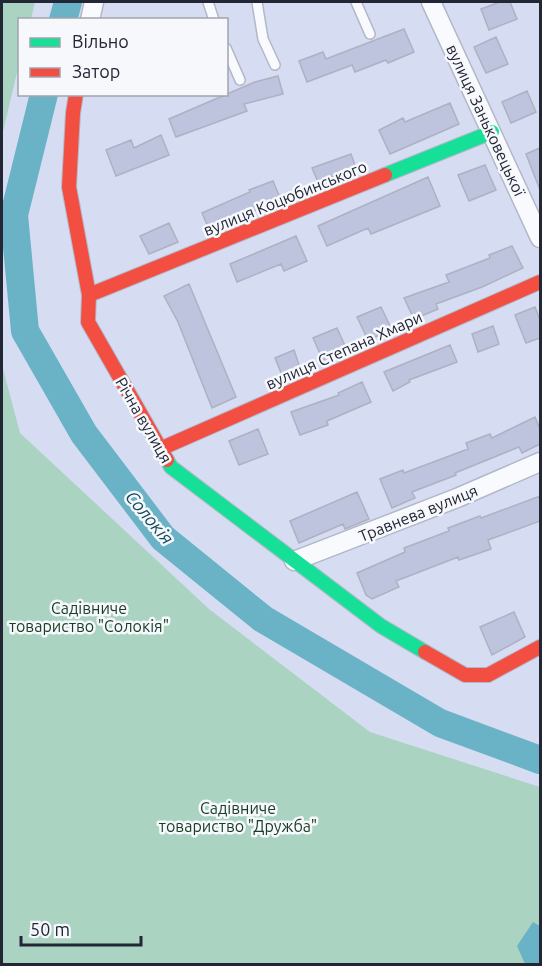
<svg xmlns="http://www.w3.org/2000/svg" width="542" height="966" font-family="Ubuntu,sans-serif">
  <style>
    .green { fill: #abd3c2 }
    .water { fill: #6ab3c7 }
    .lines { fill: none; stroke-linecap: round; stroke-linejoin: round }
    .river { stroke: #6ab3c7; stroke-width: 28 }
    .building { fill: #bec4de; stroke: #adb1c2; stroke-width: 1.5 }
    .lane-casing { stroke: #b3b8c9; stroke-width: 12 }
    .street-casing { stroke: #b3b8c9; stroke-width: 21 }
    .fast-casing { stroke: #b3b8c9; stroke-width: 16 }
    .jam-casing { stroke: #b3b8c9; stroke-width: 16 }
    .lane { stroke: #f9fafd; stroke-width: 9 }
    .street { stroke: #f9fafd; stroke-width: 18 }
    .fast { stroke: #16e098; stroke-width: 14 }
    .jam { stroke: #f24e42; stroke-width: 14 }
    .labels { text-anchor: middle; dominant-baseline: central; stroke-width: 5; stroke-linejoin: round; paint-order: stroke }
    .street-label { font-size: 16px; fill: #222635; stroke: #f7f8fc }
    .park-label { font-size: 16px; fill: #183c25; stroke: #f7f8fc }
    .water-label { font-size: 18px; font-style: italic; fill: #114c56; stroke: #f7f8fc }
  </style>
  <rect width="100%" height="100%" fill="#d6dcf2"/>
  <!-- green -->
  <path class="green" d="M2,2H35L31,19L20,20L19,64L2,136Z
    M2,365L20,433L209,609L370,732L540,787V964H2Z"/>
  <!-- water -->
  <path class="water" d="M533,922L540,926V964H525L517,946Z"/>
  <g class="lines">
    <!-- river -->
    <path class="river" d="M63,20L68,2
      M44,94L14,215L25,331L84,434L163,538L263,619L440,723L540,760"/>
  </g>
  <!-- building -->
  <path class="building" d="M500,2H510L517,19L489,30L481,9Z
    M404,29L414,52L388,63L386,60L355,72L352,65L307,82L299,61L323,52L326,59Z
    M496,37L508,64L486,73L474,47Z
    M278,76L283,94L244,104L247,111L176,137L169,119L255,82Z
    M527,91L536,112L511,123L502,102Z
    M450,103L459,124L390,154L379,130L403,118L405,122Z
    M161,135L169,155L116,176L106,150L131,140L134,148Z
    M540,148V190L526,154Z
    M351,154L356,168L318,182L312,168Z
    M485,165L496,190L469,201L458,175Z
    M428,177L440,206L371,234L368,228L327,246L318,226Z
    M273,181L281,200L209,229L202,213L250,192L249,190Z
    M169,223L178,242L149,254L140,236Z
    M296,236L307,261L284,271L281,264L237,282L230,264Z
    M512,246L523,268L482,287L436,304L438,309L414,319L404,298L449,282L446,275L490,258L489,255Z
    M189,284L236,397L212,408L178,322L164,296Z
    M381,307L392,330L368,340L357,317Z
    M535,307L540,320V338L526,343L515,315Z
    M493,326L499,344L478,352L472,334Z
    M337,328L347,350L323,360L313,338Z
    M450,345L457,362L409,380L410,382L393,391L384,372Z
    M294,350L300,368L282,375L275,358Z
    M362,382L371,402L327,421L328,425L300,435L291,412L339,395L338,393Z
    M535,417L540,429V444L522,453L519,447L455,473L456,475L412,492L415,498L392,508L380,479L403,470L404,473L468,449L466,443L490,434L492,438Z
    M258,429L268,454L239,465L229,441Z
    M357,492L369,519L345,529L343,524L299,543L290,521Z
    M540,496V521L488,540L491,549L459,560L458,557L396,581L399,587L372,599L366,595L357,573L405,552L404,548L449,531L448,528L480,516L481,518Z
    M514,612L525,637L492,655L480,627Z"/>
  <g class="lines">
    <!-- lane casing -->
    <g class="lane-casing">
      <path id="lane" d="M208,2L214,20
        M257,2L263,39L275,65
        M356,2L370,34
        M226,48L240,80"/>
    </g>
    <!-- street casing -->
    <g class="street-casing">
      <path id="street" d="M431,2L540,238
        M90,20L94,2
        M294,561L457,498L540,462"/>
    </g>
    <!-- fast casing -->
    <g class="fast-casing">
      <path id="fast" d="M385,175L492,132
        M167,460L171,467L381,626L425,652"/>
    </g>
    <!-- jam casing -->
    <g class="jam-casing">
      <path id="jam" d="M76,94L73,113L69,187L89,295L88,322L167,460
        M89,295L385,175
        M160,449L540,282
        M425,652L465,675H488L540,647"/>
    </g>
    <!-- lane -->
    <use href="#lane" class="lane"/>
    <!-- street -->
    <use href="#street" class="street"/>
    <!-- fast -->
    <use href="#fast" class="fast"/>
    <!-- jam -->
    <use href="#jam" class="jam"/>
  </g>
  <g class="labels">
    <!-- street labels -->
    <g class="street-label">
      <text transform="translate(486 120) rotate(65)">вулиця Заньковецької</text>
      <text transform="translate(285 198) rotate(-22)">вулиця Коцюбинського</text>
      <text transform="translate(344 350) rotate(-24)">вулиця Степана Хмари</text>
      <text transform="translate(144 420) rotate(60)">Річна вулиця</text>
      <text transform="translate(418 513) rotate(-22)">Травнева вулиця</text>
    </g>
    <!-- park labels -->
    <g class="park-label">
      <text x="89" y="608">Садівниче<tspan x="89" dy="18">товариство "Солокія"</tspan></text>
      <text x="238" y="808">Садівниче<tspan x="238" dy="18">товариство "Дружба"</tspan></text>
    </g>
    <!-- water labels -->
    <g class="water-label">
      <text transform="translate(150 517) rotate(50)">Солокія</text>
    </g>
  </g>
  <!-- border -->
  <rect width="542" height="966" fill="none" stroke="#222635" stroke-width="6"/>
  <!-- legend -->
  <rect x="18" y="18" width="210" height="78" fill="#f7f8fc" stroke="#a2a4ac" stroke-width="1.5"/>
  <rect x="30" y="38" width="30" height="9" fill="#16e098" stroke="#a2a4ac" stroke-width="1.5"/>
  <text x="72" y="48" font-size="18" fill="#222635">Вільно</text>
  <rect x="30" y="68" width="30" height="9" fill="#f24e42" stroke="#a2a4ac" stroke-width="1.5"/>
  <text x="72" y="78" font-size="18" fill="#222635">Затор</text>
  <!-- scale -->
  <path d="M21 936v9h120v-9" fill="none" stroke="#222635" stroke-width="3"/>
  <text x="30" y="936" font-size="18" fill="#222635" stroke="#f7f8fc" stroke-width="4.5" paint-order="stroke">50 m</text>
</svg>
